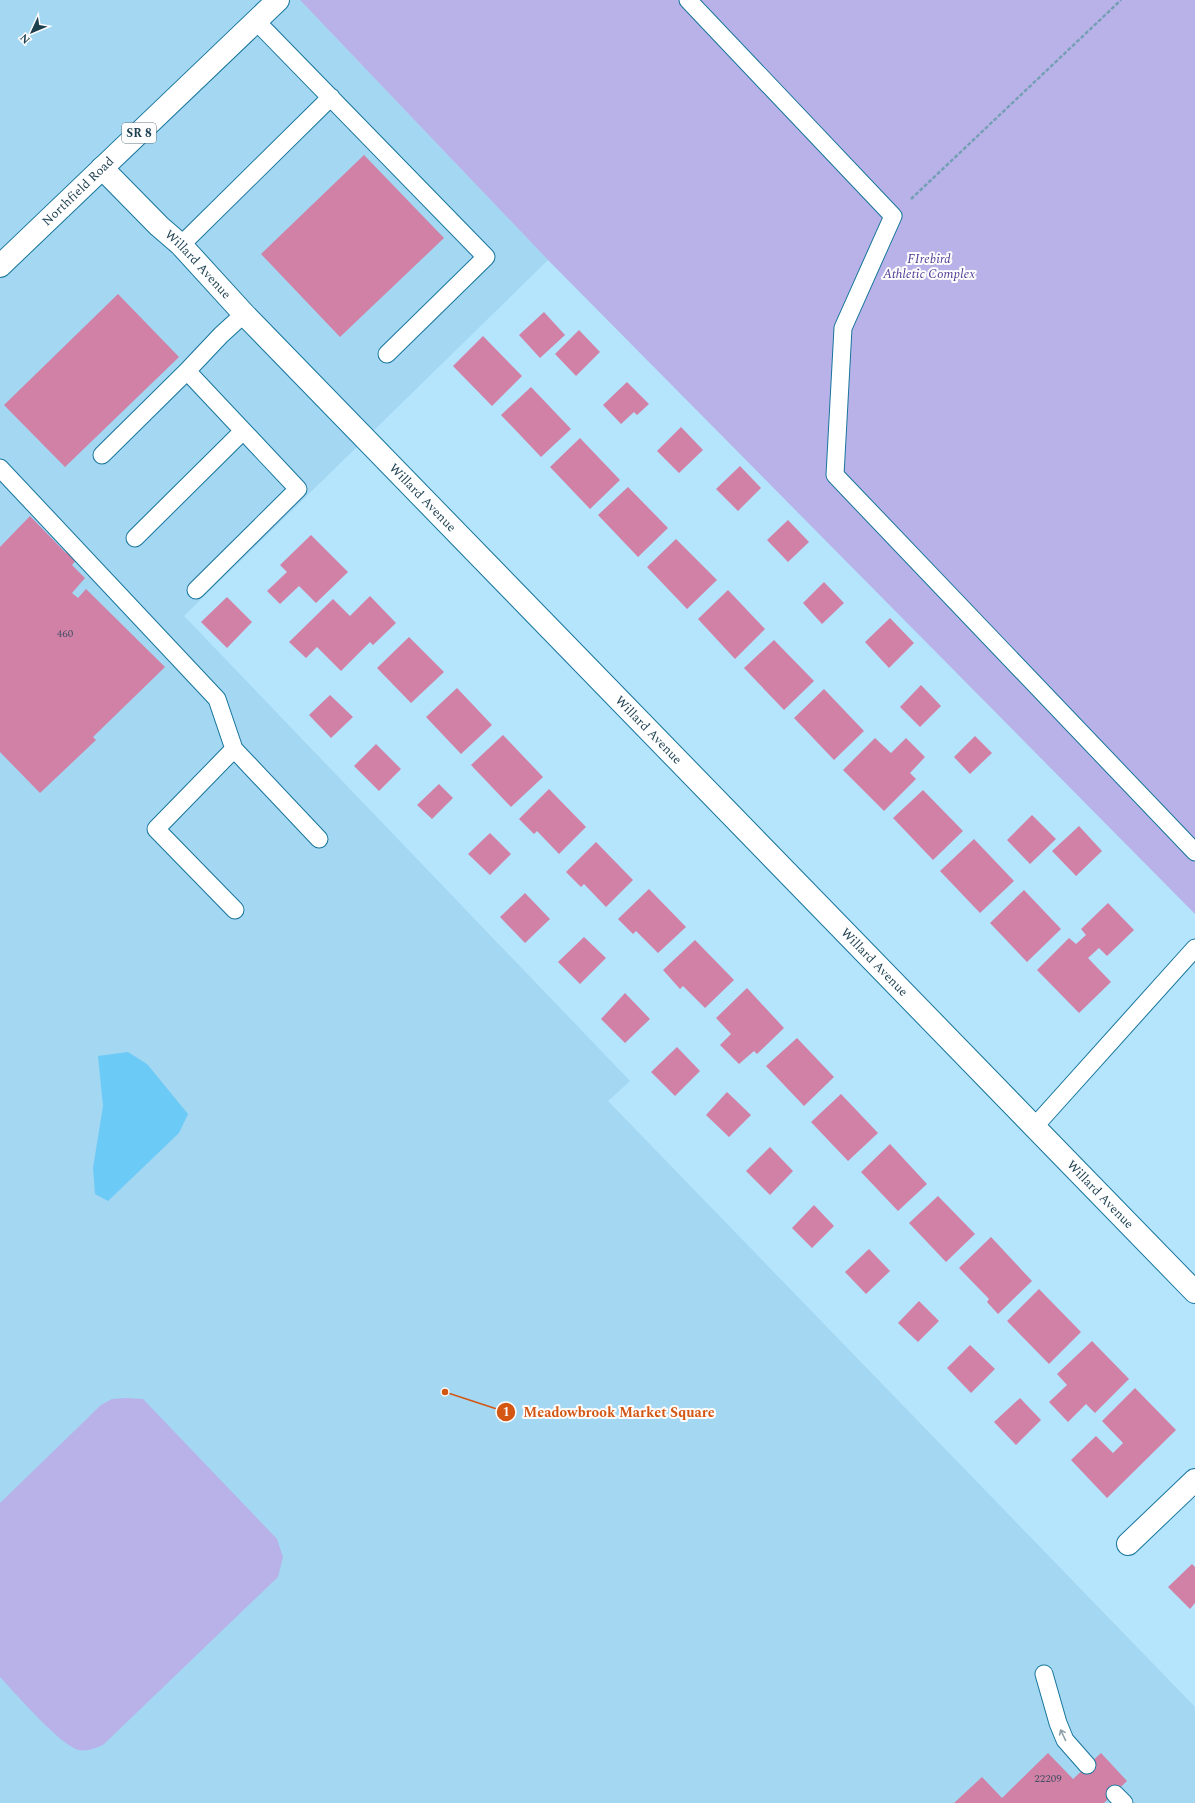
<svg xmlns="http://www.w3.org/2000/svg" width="1195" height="1803" font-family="Spectral,serif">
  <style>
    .built { fill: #a3d7f2 }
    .green { fill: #b9b2e8 }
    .water { fill: #6ccaf6 }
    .building { fill: #d181a6 }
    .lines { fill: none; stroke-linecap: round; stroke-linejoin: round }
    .lane-casing { stroke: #17759b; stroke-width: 19 }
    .street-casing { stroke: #17759b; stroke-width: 24 }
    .primary-casing { stroke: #17759b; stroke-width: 24 }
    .path { stroke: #759fb5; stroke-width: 2.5; stroke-dasharray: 4 2; stroke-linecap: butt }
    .lane { stroke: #fff; stroke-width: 17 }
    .street { stroke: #fff; stroke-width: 22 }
    .primary { stroke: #fff; stroke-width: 22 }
    .oneway { stroke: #8e9fa8 }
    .labels { text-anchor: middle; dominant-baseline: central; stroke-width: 4; stroke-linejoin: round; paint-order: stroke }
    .number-label { font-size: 11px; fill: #495066 }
    .shield { fill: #fdfdfd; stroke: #607884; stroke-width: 1 }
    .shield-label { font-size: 12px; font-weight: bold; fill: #1c3f50 }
    .street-label { font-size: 13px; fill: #1c3f50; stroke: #fdfdfd }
    .park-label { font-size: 13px; font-style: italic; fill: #523c95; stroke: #fdfdfd }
    .leader { fill: none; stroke: #d45613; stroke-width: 1.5 }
    .callout-dot { fill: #d45613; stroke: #fdfdfd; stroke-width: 1.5 }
    .mark-label { font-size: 12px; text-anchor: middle; font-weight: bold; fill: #fff }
    .callout-label { font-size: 14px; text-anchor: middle; font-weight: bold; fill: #d45613; stroke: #fdfdfd; stroke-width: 4; stroke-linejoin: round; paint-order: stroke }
  </style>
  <rect width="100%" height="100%" fill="#b5e4fd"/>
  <!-- built -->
  <path class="built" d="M0,0H300L548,260L184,616L630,1081L608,1101L1195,1707V1803H0Z"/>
  <!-- green -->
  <path class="green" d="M300,0H1195V914L548,260Z
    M126,1398L143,1399L277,1539L283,1557L278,1577L103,1745C95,1748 87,1752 79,1750C61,1746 15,1693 0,1677V1503L101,1405L112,1399Z"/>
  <!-- water -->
  <path class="water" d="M128,1052L147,1064L188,1114L179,1133L108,1201L95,1194L93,1168L103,1106L98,1056Z"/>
  <!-- building -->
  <path class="building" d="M364,155L444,238L340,337L261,254Z
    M118,294L179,357L65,467L4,405Z
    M544,312L565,335L540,358L519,335Z
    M579,330L600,352L576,376L555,354Z
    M483,336L522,376L492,406L453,366Z
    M627,382L649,404L637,415L634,412L621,424L603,405Z
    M531,387L571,429L541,457L501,415Z
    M681,427L703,450L679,473L657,451Z
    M580,438L620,480L590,509L550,467Z
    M740,466L761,488L738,511L716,489Z
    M628,487L668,528L638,557L598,515Z
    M30,516L66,553L70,549L78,558L72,565L85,578L72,593L78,598L86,589L165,667L93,737L96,740L40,793L0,752V547Z
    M788,520L809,542L788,562L767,540Z
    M311,535L348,572L316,603L299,586L280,604L267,591L287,572L280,565Z
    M676,539L717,580L687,609L647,567Z
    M824,582L844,603L822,624L803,603Z
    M728,590L765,629L735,659L698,619Z
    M370,596L396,623L373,645L370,642L341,671L317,647L306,658L289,642L333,599L350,616Z
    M227,597L252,622L227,648L201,622Z
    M890,618L914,643L889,668L865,642Z
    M409,637L444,672L411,703L377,668Z
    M774,640L814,681L784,710L744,668Z
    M921,685L941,706L920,727L900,707Z
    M457,688L492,725L461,754L426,717Z
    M824,689L864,731L834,760L794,718Z
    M330,695L353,717L331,738L309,715Z
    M503,735L543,777L511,807L471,765Z
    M975,736L992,753L970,774L954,757Z
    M875,738L891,753L906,738L925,757L910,773L916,779L884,811L843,770Z
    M376,744L401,769L379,791L354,766Z
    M439,784L453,798L432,819L417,805Z
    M549,789L586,827L559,854L537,831L534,834L519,819Z
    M923,790L963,831L933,860L893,818Z
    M1032,815L1056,839L1030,864L1007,840Z
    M1079,826L1102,851L1076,876L1052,851Z
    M490,833L511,854L490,875L468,854Z
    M974,839L1014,881L980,913L940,871Z
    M596,842L633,880L606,907L584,884L581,887L566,872Z
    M649,889L686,927L658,953L636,931L633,934L618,919Z
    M1024,890L1061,929L1027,962L990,923Z
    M525,893L550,919L525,943L500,917Z
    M1108,903L1134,930L1107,956L1099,948L1088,958L1111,982L1079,1013L1037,970L1069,938L1076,944L1086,935L1081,929Z
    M584,937L606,958L580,984L558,962Z
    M695,940L734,980L705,1008L683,986L680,989L663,970Z
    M747,988L784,1028L757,1054L754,1051L739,1064L720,1045L731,1034L716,1018Z
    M625,993L650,1019L625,1043L601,1019Z
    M797,1038L834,1077L804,1106L766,1066Z
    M677,1047L700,1071L675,1096L651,1072Z
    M727,1092L751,1115L729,1137L706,1115Z
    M841,1094L878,1133L848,1161L811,1122Z
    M890,1144L927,1184L898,1211L861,1172Z
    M770,1147L793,1171L770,1195L746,1171Z
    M938,1196L975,1234L946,1262L909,1223Z
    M814,1205L834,1226L812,1248L792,1228Z
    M991,1237L1032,1281L998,1314L987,1302L989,1299L959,1268Z
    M869,1249L890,1271L866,1294L845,1272Z
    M1039,1289L1081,1332L1049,1364L1007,1321Z
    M919,1301L939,1321L918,1342L898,1323Z
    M1092,1341L1129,1379L1095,1413L1086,1404L1068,1422L1049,1402L1067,1385L1057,1374Z
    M970,1345L995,1369L971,1393L947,1368Z
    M1135,1388L1176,1430L1107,1498L1071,1460L1096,1436L1113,1453L1123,1443L1102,1421Z
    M1020,1398L1041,1420L1016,1445L994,1422Z
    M1192,1564L1195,1567V1603L1190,1609L1168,1587Z
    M1048,1753L1073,1779L1101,1753L1127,1781L1104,1803H954L982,1777L1002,1798Z"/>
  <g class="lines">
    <!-- lane casing -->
    <g class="lane-casing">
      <path id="lane" d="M688,0L893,216L843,328L835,475L1195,852
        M256,21L486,257L387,354
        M181,245L331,97
        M102,455L187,371
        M0,468L217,699L234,749L156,829L235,910
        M135,538L243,431
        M196,590L298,489L187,371L221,335L244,314
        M234,749L319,839
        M1035,1126L1195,948
        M1044,1674L1058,1723L1065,1740L1087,1765
        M1115,1794L1124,1803"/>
    </g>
    <!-- street casing -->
    <g class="street-casing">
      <g id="street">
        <path id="s1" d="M102,168L159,226L181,245L244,314L1195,1292"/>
        <path d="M1128,1544L1195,1480"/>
      </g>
    </g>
    <!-- primary casing -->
    <g class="primary-casing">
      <g id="primary">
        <path id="s2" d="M0,266L278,0"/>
      </g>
    </g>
    <!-- path -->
    <path class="path" d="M911,199L1121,0"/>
    <!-- lane -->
    <use href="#lane" class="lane"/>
    <!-- street -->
    <use href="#street" class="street"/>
    <!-- primary -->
    <use href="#primary" class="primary"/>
  </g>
  <!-- one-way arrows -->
  <defs><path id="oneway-shaft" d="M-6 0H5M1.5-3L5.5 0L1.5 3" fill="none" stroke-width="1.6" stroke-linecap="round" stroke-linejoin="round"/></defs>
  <use class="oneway" href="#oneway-shaft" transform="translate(1063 1735) rotate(-115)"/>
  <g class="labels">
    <!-- number labels -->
    <g class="number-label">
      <text x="65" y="633">460</text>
      <text x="1048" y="1778">22209</text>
    </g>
    <!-- shield labels -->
    <rect class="shield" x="122" y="123" width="34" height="20" rx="3"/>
    <g class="shield-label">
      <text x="139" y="133">SR 8</text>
    </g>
    <!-- street labels -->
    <g class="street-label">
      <text stroke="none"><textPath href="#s2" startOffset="108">Northfield Road</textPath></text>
      <text stroke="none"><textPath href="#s1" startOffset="136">Willard Avenue</textPath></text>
      <text stroke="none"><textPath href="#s1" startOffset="460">Willard Avenue</textPath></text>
      <text stroke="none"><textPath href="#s1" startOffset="784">Willard Avenue</textPath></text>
      <text stroke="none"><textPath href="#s1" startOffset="1108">Willard Avenue</textPath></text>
      <text stroke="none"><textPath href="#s1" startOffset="1432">Willard Avenue</textPath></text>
    </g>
    <!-- park labels -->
    <g class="park-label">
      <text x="929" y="259">FIrebird<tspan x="929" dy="15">Athletic Complex</tspan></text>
    </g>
  </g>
  <!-- callouts -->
  <path class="leader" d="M445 1392L506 1412"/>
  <g class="callout-dot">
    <circle cx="445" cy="1392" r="4"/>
    <circle cx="506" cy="1412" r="10"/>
  </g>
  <g class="mark-label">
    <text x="506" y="1416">1</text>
  </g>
  <g class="callout-label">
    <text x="619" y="1417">Meadowbrook Market Square</text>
  </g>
  <!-- north arrow -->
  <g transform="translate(32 32) rotate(226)" stroke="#fdfdfd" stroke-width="3" paint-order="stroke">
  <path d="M0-3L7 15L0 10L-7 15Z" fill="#1c3f50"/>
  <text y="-6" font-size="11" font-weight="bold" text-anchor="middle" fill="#1c3f50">N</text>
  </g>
</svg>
